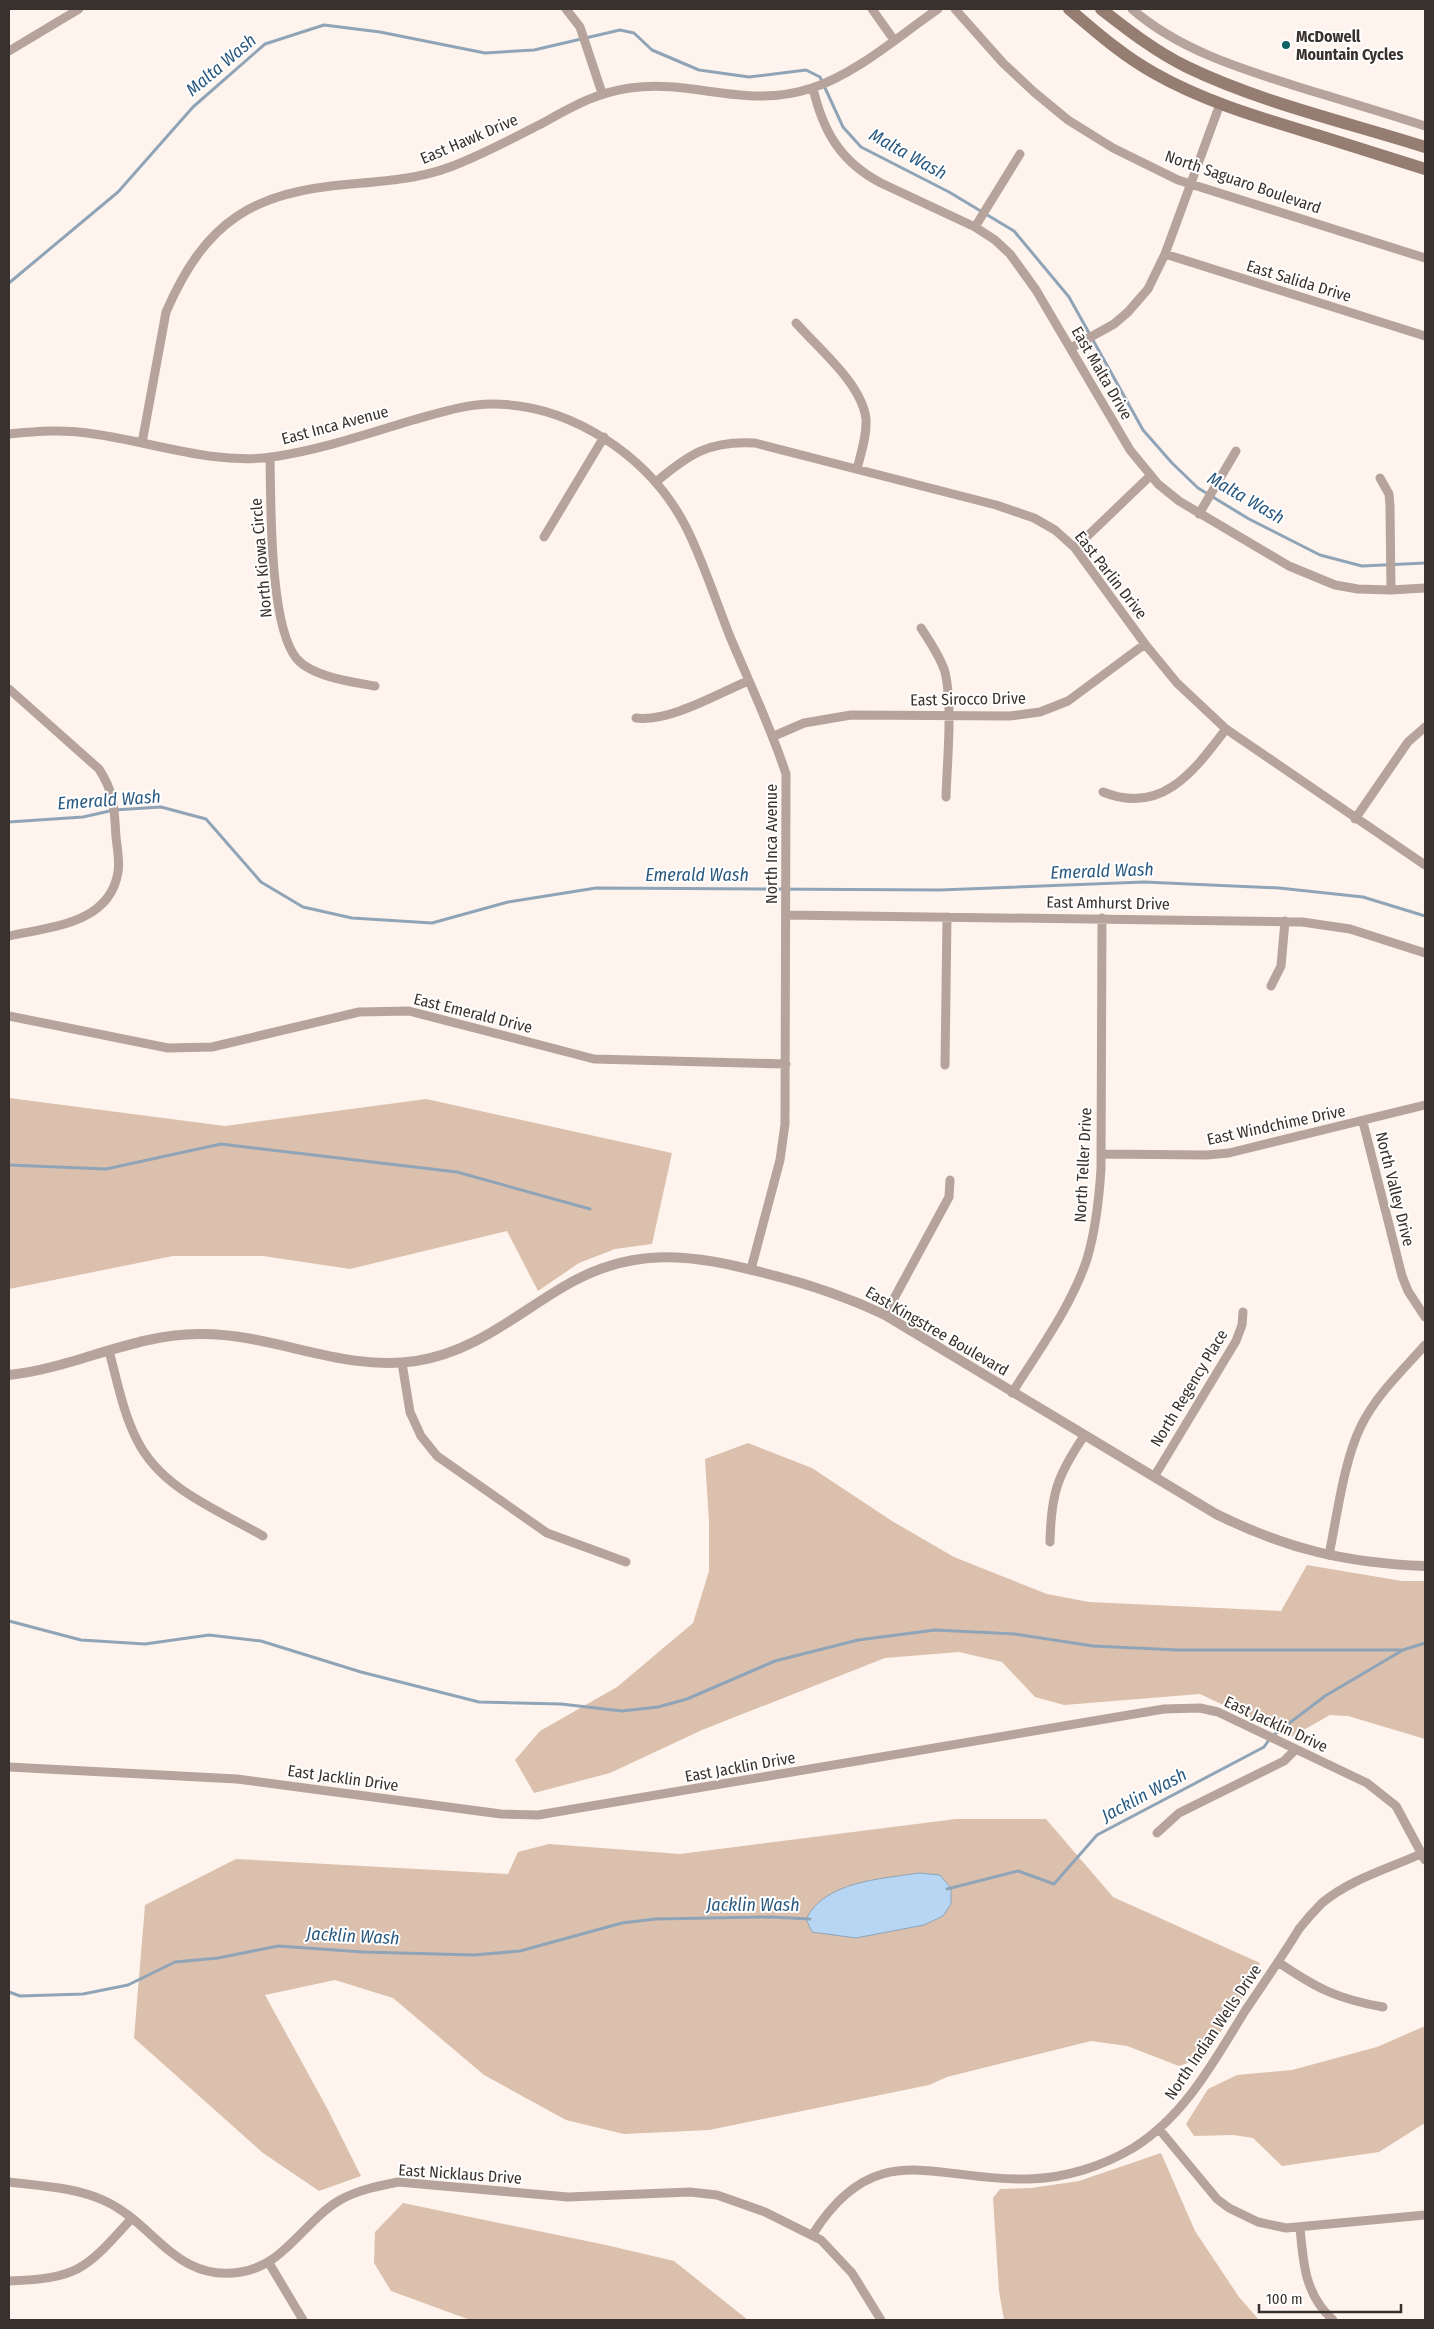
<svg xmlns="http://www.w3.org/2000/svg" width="1434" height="2329" font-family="'Fira Sans Condensed',sans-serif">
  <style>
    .green { fill: #dbc0ad }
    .water { fill: #b6d6f3; stroke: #90a4b8 }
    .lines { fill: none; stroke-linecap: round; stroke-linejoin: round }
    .stream { stroke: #90a4b8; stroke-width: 3 }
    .minor { stroke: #b6a49c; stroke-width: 9 }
    .tertiary { stroke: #b6a49c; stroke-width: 10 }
    .secondary { stroke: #967d71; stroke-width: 12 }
    .poi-dot { fill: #116264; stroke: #fff; stroke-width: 2 }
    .labels { text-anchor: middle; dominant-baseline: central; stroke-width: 4; stroke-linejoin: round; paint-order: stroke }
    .poi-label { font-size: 16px; font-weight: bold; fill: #38312d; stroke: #fff; text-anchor: start }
    .street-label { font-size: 16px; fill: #38312d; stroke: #fff }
    .water-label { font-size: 18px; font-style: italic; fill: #2b5a81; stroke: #fff }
  </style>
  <rect width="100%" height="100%" fill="#fef4ed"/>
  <!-- green -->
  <path class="green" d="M9,1098L225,1126L426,1099L672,1153L652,1244L615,1249L579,1263L538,1291L507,1231L350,1269L263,1256H173L9,1289Z
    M748,1443L812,1468L892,1521L954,1557L1047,1594L1089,1602L1281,1611L1307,1565L1402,1581H1425V1739L1348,1716L1330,1715L1291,1737L1200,1694L1064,1705L1035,1697L1002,1662L959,1652L885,1658L702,1730L610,1773L534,1793L515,1760L540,1731L617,1687L693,1623L709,1571V1521L705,1459Z
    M956,1819H1046L1113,1897L1260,1963L1252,1982L1205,2057L1179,2066L1127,2046L1091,2041L947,2077L929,2085L709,2130L624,2134L566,2120L484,2075L393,1998L335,1980L265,1995L327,2108L361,2176L319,2191L263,2153L134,2038L145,1905L236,1859L508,1874L518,1852L549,1844L680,1854Z
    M1425,2026V2123L1379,2152L1282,2166L1253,2138L1233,2135L1194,2136L1186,2124L1208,2089L1237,2075L1292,2070L1377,2047Z
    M1161,2153L1195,2231L1239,2297L1259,2320H1004L999,2291L993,2198L1000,2189L1031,2188L1079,2181Z
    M403,2203L606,2245L674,2261L748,2320H470L391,2291L374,2263L375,2232Z"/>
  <!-- water -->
  <path class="water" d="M919,1873L940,1875L951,1888V1904L943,1916L924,1925L856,1938L812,1932L806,1919C825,1881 881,1879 919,1873Z"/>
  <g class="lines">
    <!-- stream -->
    <path class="stream" d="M9,283L118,192L193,107L265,44L324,25L380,32L485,53L534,50L620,30L634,33L652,50L699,70L749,77L806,70L820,77L843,127L861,147L949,192L1014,231L1069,297L1143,430L1172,463L1198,488L1249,519L1320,555L1362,566L1425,563
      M9,822L83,817L114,810L161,807L206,819L261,882L303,907L352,918L432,923L508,902L596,888L940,890L1144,882L1279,888L1363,897L1425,916
      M9,1165L106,1169L221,1144L457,1172L590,1209
      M9,1621L81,1640L145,1644L209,1635L261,1641L361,1672L479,1702L561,1704L622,1711L658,1707L687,1699L775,1661L858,1640L935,1630L1015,1634L1093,1646L1178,1650H1402
      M947,1889L1018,1871L1054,1884L1097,1835L1264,1747L1271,1737L1325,1696L1403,1650L1425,1643
      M9,1992L20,1996L83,1994L128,1985L175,1962L218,1958L278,1946L363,1952L474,1955L520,1951L622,1923L655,1919L770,1917L810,1919"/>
    <!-- minor -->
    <path class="minor" d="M566,9L580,27L602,93
      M872,9L894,40
      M955,9L1003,63L1034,92L1068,120L1113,148L1178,180L1425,258
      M1132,9C1180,51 1245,70 1305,89C1345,101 1385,113 1425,126
      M9,51L79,9
      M813,88C823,132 841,162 881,183L975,227L995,240L1010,254L1036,290L1130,450L1158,484L1179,501L1289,566L1335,585L1358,589L1391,590L1425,588
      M975,227L1020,154
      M1165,254L1425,336
      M796,323C819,349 862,384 866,419C867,436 861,453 857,469
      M1071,348L1114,324L1128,312L1148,289L1165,254L1220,104
      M9,434C37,431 65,429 94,434C152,442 213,465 272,457C320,450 367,434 413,420C439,413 465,404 492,404C572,404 650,457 686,527C704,563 716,602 731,639C750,684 771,728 786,774L785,1124L780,1160L751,1269
      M142,443L166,312C206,220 253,192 351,184C385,181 418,179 450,167C482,155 511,139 541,124C572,107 595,93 630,88C694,79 746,110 812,88C856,74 900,35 938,9
      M270,457C271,502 269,627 297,659C313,677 352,682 375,686
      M1380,478L1389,494L1390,506L1391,590
      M656,482C689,454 710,440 755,443L996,505L1034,518L1055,530L1075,548L1145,644L1177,683L1226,729L1425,865
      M1199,514L1236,451
      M544,537L604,437
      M1075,548L1150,476
      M921,628C930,642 940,656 945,672C953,705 947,762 946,797
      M9,689L99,769C115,794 114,808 116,837C117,848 120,861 118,872C110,924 50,927 9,936
      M636,718C670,722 717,694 748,681
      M774,736L804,723L851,715L1010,716L1040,712L1068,701L1145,644
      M1103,792C1162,816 1194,771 1226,729
      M1355,819L1408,742L1425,727
      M786,915L1302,922L1350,929L1425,953
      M1271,986L1281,966L1285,921
      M9,1016L168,1048L212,1047L359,1012L409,1011L594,1059L786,1064
      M945,1065L947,917
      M1363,1122L1402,1276L1408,1291L1425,1317
      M1101,1154L1207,1155L1229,1153L1425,1105
      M885,1315L949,1197L950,1180
      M109,1351C117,1380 123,1413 137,1440C161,1489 218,1510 263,1536
      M402,1363L410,1412L421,1436L437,1456L547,1533L626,1562
      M1012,1393C1039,1350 1071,1307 1087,1259C1096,1229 1099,1200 1101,1169L1102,918
      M1154,1477L1236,1341L1242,1325L1243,1312
      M1050,1542C1051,1494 1057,1476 1084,1436
      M1329,1555C1337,1516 1344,1460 1361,1426C1376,1395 1403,1370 1425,1345
      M9,1767L237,1779L501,1814L538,1815L1164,1709L1200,1708L1218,1712L1367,1783L1396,1806L1425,1860
      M1157,1833L1179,1813L1284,1761L1296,1749
      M1278,1962C1316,1988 1337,1999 1383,2007
      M1159,2129L1217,2199L1229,2208L1258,2222L1286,2228L1425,2215
      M9,2182C40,2186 76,2187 105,2201C155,2224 176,2283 241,2272C285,2265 304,2221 340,2200C358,2190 378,2186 398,2182L568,2197L690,2192L717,2195L765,2212L821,2240L852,2273L881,2320
      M1300,2227C1303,2263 1305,2295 1333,2320
      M813,2234C876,2134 936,2182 1029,2179C1066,2178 1103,2166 1133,2148C1185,2116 1214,2061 1245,2011C1263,1984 1282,1957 1299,1929C1306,1920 1314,1911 1322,1903C1352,1878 1391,1868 1425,1852
      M269,2263L303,2320
      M9,2281C79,2278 85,2270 131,2219"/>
    <!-- tertiary -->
    <path class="tertiary" d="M9,1375C75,1368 135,1333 202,1334C275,1334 342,1372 416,1361C474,1352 514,1316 563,1287C633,1245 692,1254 768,1274C808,1284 847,1297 885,1315L1216,1514C1287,1549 1346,1563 1425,1566"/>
    <!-- secondary -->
    <path class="secondary" d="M1069,9C1096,32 1123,56 1154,73C1205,102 1261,118 1317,135C1353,146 1389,158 1425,169
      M1101,9C1128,30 1156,52 1187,67C1262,103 1346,122 1425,147"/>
  </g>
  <!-- markers -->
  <circle class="poi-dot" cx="1286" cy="45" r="5"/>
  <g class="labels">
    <!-- poi labels -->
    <g class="poi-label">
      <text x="1296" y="36">McDowell<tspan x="1296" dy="18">Mountain Cycles</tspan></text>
    </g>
    <!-- street labels -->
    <g class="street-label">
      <text transform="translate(469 139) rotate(-23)">East Hawk Drive</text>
      <text transform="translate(1243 182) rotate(19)">North Saguaro Boulevard</text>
      <text transform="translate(1299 281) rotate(17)">East Salida Drive</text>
      <text transform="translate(1102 373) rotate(60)">East Malta Drive</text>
      <text transform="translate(335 425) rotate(-15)">East Inca Avenue</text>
      <text transform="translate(261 558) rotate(-95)">North Kiowa Circle</text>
      <text transform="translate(1111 575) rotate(52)">East Parlin Drive</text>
      <text transform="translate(968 699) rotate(-1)">East Sirocco Drive</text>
      <text transform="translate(771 844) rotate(-90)">North Inca Avenue</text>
      <text transform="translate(1108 903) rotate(1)">East Amhurst Drive</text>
      <text transform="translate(473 1013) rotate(14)">East Emerald Drive</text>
      <text transform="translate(1276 1125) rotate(-12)">East Windchime Drive</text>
      <text transform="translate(1083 1165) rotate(-87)">North Teller Drive</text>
      <text transform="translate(1395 1189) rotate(76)">North Valley Drive</text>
      <text transform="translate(937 1331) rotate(30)">East Kingstree Boulevard</text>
      <text transform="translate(1189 1388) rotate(-59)">North Regency Place</text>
      <text transform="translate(1276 1724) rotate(25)">East Jacklin Drive</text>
      <text transform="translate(740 1767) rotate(-10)">East Jacklin Drive</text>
      <text transform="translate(343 1778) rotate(8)">East Jacklin Drive</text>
      <text transform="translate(1213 2032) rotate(-56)">North Indian Wells Drive</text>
      <text transform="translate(460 2174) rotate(4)">East Nicklaus Drive</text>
    </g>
    <!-- water labels -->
    <g class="water-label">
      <text transform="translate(221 65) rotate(-40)">Malta Wash</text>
      <text transform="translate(908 154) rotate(29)">Malta Wash</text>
      <text transform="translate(1246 498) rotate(30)">Malta Wash</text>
      <text transform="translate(109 800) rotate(-4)">Emerald Wash</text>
      <text transform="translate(1102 871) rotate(-2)">Emerald Wash</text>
      <text x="697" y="875">Emerald Wash</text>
      <text transform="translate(1144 1795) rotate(-28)">Jacklin Wash</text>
      <text x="753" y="1905">Jacklin Wash</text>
      <text transform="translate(353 1936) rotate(3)">Jacklin Wash</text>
    </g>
  </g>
  <!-- border -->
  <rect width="1434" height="2329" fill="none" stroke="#38312d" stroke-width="20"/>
  <!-- scale -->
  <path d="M1259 2304v8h142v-8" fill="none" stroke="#38312d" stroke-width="2.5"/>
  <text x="1266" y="2304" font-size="15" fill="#38312d" stroke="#ffffff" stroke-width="4" paint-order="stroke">100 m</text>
</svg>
